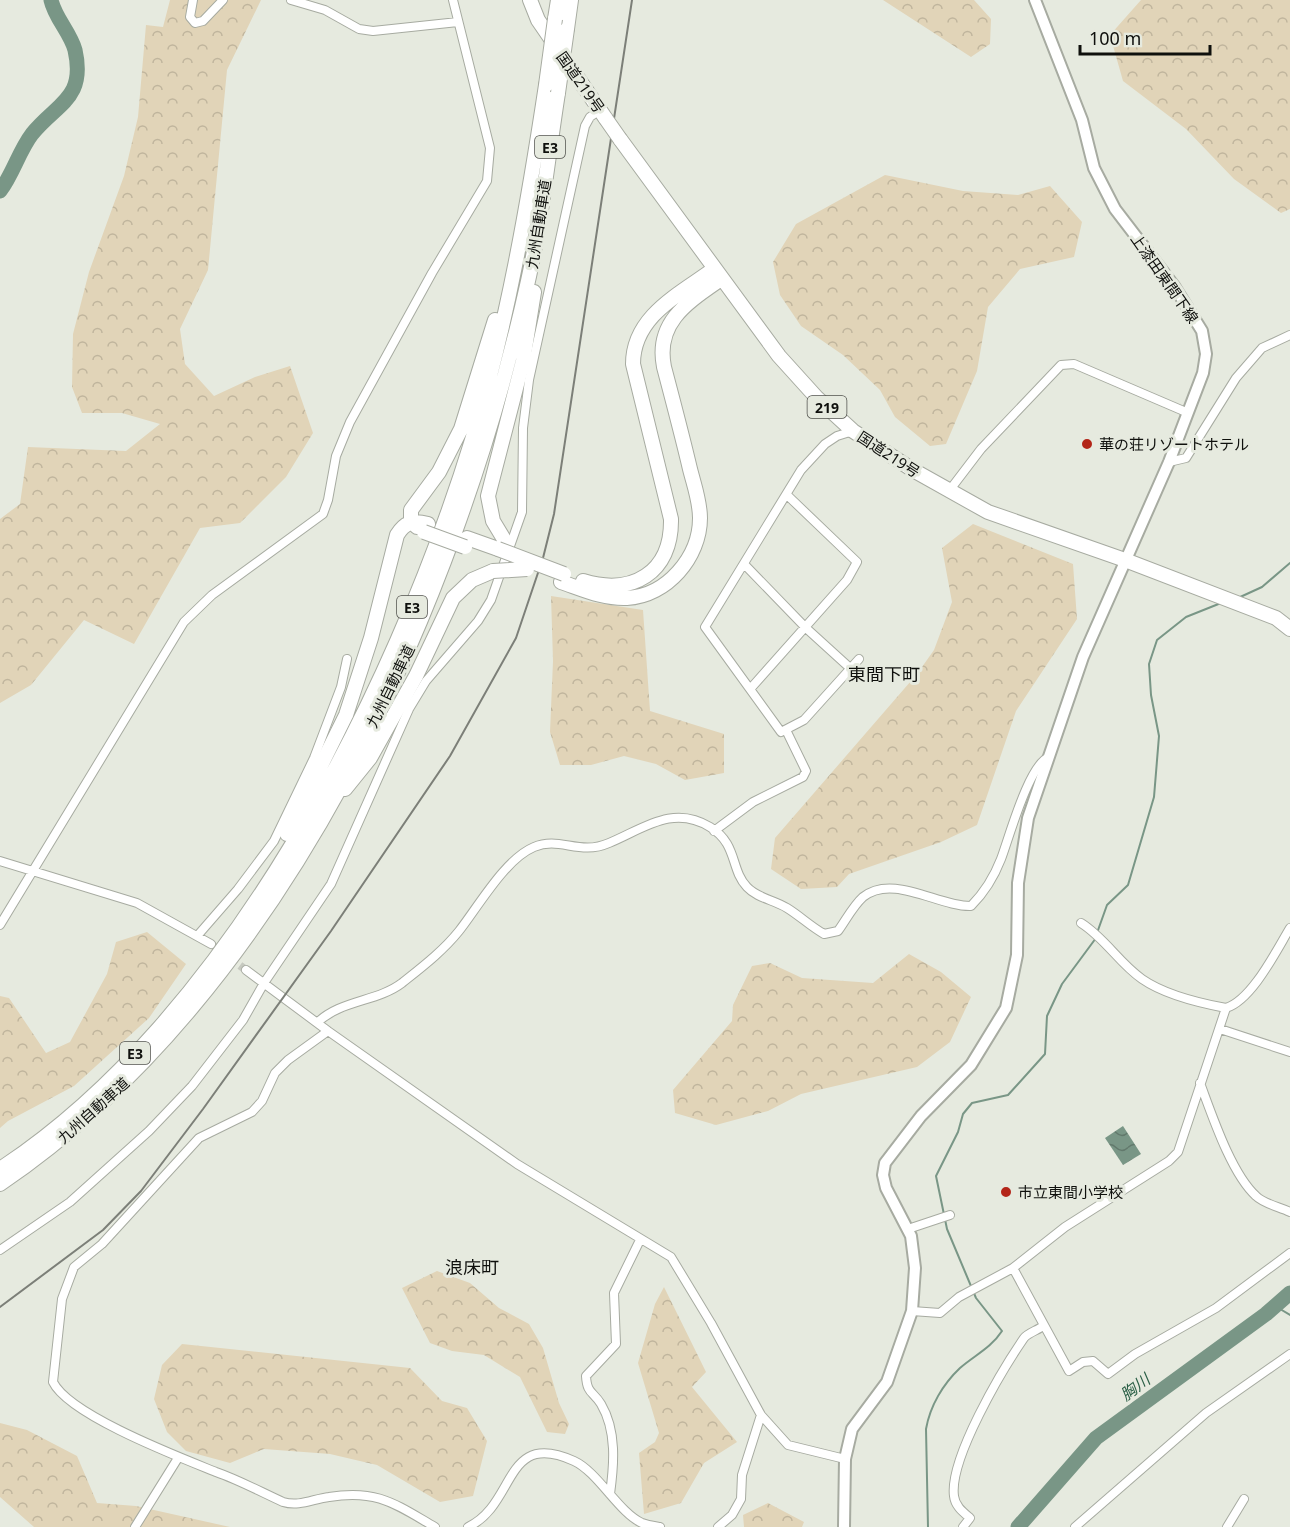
<svg xmlns="http://www.w3.org/2000/svg" width="1290" height="1527" font-family="'Noto Sans','Noto Sans JP',sans-serif">
  <style>
    .forest { fill: url(#forest-crowns) }
    .water { fill: url(#water-waves) }
    .lines { fill: none; stroke-linecap: round; stroke-linejoin: round }
    .stream { stroke: #799686; stroke-width: 2 }
    .river { stroke: #799686; stroke-width: 15 }
    .street-tunnel { stroke: #c6c9c0; stroke-width: 8; stroke-dasharray: 8 4; stroke-linecap: butt }
    .street-casing { stroke: #a7aba1; stroke-width: 10 }
    .secondary-casing { stroke: #a7aba1; stroke-width: 14 }
    .highway-casing { stroke: #a7aba1; stroke-width: 16 }
    .street { stroke: #fff; stroke-width: 8 }
    .secondary { stroke: #fff; stroke-width: 10 }
    .highway { stroke: #fff; stroke-width: 14 }
    .rail { stroke: #7c7f78; stroke-width: 2 }
    .highway-bridge-casing { stroke: #a7aba1; stroke-width: 16; stroke-linecap: butt }
    .highway-bridge { stroke: #fff; stroke-width: 14 }
    .poi-dot { fill: #b32518; stroke: #e6eadf; stroke-width: 2 }
    .labels { text-anchor: middle; dominant-baseline: central; stroke-width: 6; stroke-linejoin: round; paint-order: stroke }
    .shield { fill: #e6eadf; stroke: #50514c; stroke-width: 1.5 }
    .shield-label { font-size: 14px; font-weight: bold; fill: #0f100d }
    .street-label { font-size: 15px; fill: #0f100d; stroke: #e6eadf }
    .poi-label { font-size: 15px; fill: #0f100d; stroke: #e6eadf; text-anchor: start }
    .water-label { font-size: 16px; font-style: italic; fill: #2a5f46; stroke: #e6eadf }
    .quarter-label { font-size: 18px; fill: #0f100d; stroke: #e6eadf }
  </style>
  <defs>
    <pattern id="forest-crowns" width="20" height="18" patternUnits="userSpaceOnUse" patternTransform="scale(1.5)"><rect width="20" height="18" fill="#e1d4b8"/><path d="M2 6a3 3 0 1 1 6 0M12 15a3 3 0 1 1 6 0" fill="none" stroke="#c0b59d"/></pattern>
    <pattern id="water-waves" width="16" height="10" patternUnits="userSpaceOnUse" patternTransform="scale(1.5)"><rect width="16" height="10" fill="#799686"/><path d="M0 5q4-4 8 0t8 0" fill="none" stroke="#62796c"/></pattern>
  </defs>
  <rect width="100%" height="100%" fill="#e6eadf"/>
  <!-- forest -->
  <path class="forest" d="M170,0H261L227,70L208,270L180,329L185,364L214,396L255,377L290,366L313,433L286,477L240,523L200,528L134,644L84,620L31,685L0,703V519L20,504L28,447L126,451L160,424L122,413H82L72,387L73,334L89,272L124,176L138,117L146,25L163,27Z
    M883,0H974L991,19L990,44L971,57Z
    M1141,0H1290V209L1281,213L1234,179L1186,129L1123,81L1110,35Z
    M885,175L963,191L1018,195L1050,186L1082,222L1074,257L1020,269L988,307L977,371L946,444L930,446L895,417L880,390L843,355L801,326L780,295L773,262L796,224Z
    M973,524L1073,564L1077,619L1016,711L977,825L941,842L849,874L837,887L801,889L771,869L775,838L917,674L934,650L952,602L942,548Z
    M551,596L643,610L650,711L724,734V773L685,780L656,764L624,756L591,765H560L550,732L553,661Z
    M147,932L186,964L149,1018L74,1086L8,1121L0,1128V996L9,998L46,1053L70,1042L107,974L116,942Z
    M909,954L941,972L971,997L950,1042L917,1067L801,1094L768,1111L716,1125L675,1113L673,1090L732,1021L733,1005L752,966L770,963L802,978L873,983Z
    M437,1271L470,1283L499,1308L529,1324L543,1348L559,1403L569,1424L565,1434L547,1432L520,1377L484,1355L452,1351L430,1343L402,1288Z
    M664,1287L706,1372L692,1387L737,1442L704,1463L681,1503L644,1514L639,1453L655,1442L659,1433L638,1363L655,1304Z
    M182,1344L410,1368L442,1401L467,1408L487,1441L473,1496L440,1502L377,1465L330,1454L264,1449L230,1463L186,1451L167,1432L154,1399L162,1365Z
    M0,1423L27,1430L77,1456L97,1503L136,1506L230,1527H34L0,1497Z
    M768,1503L804,1522L802,1527H744L743,1515Z"/>
  <!-- water -->
  <path class="water" d="M1123,1126L1141,1154L1123,1165L1105,1138Z"/>
  <g class="lines">
    <!-- stream -->
    <path class="stream" d="M1238,598L1262,587L1290,563
      M1097,933L1107,905L1128,885L1154,797L1159,736L1151,695L1149,664L1157,640L1186,617L1221,603
      M1275,1306L1290,1315
      M928,1527L926,1429C930,1406 943,1384 960,1368C975,1355 991,1348 1002,1331L976,1298L947,1229L936,1176L958,1132L963,1114L972,1103L1008,1095L1045,1054L1047,1016L1062,984L1096,938"/>
    <!-- river -->
    <path class="river" d="M0,191C13,174 19,151 32,134C57,103 86,99 75,50C70,32 55,18 51,0
      M1018,1527L1096,1438L1266,1314L1290,1293"/>
    <!-- street-tunnel -->
    <path class="street-tunnel" d="M211,944L246,970"/>
    <!-- street casing -->
    <g class="street-casing">
      <path id="street" d="M193,0L190,17L195,23L203,21L223,0
        M291,0L325,10L359,29L373,31L458,22
        M853,431L837,436L825,444L801,470L705,627L781,732L804,720L859,659
        M1169,462L1186,458L1236,378L1262,348L1290,335
        M949,491L981,449L1061,365L1074,364L1186,412
        M744,564L806,628L850,668
        M751,688L847,580L857,562L787,495
        M714,831L753,802L803,777L806,771L786,730
        M0,861L137,903L211,944
        M1081,923C1105,938 1119,963 1142,979C1165,995 1199,1003 1226,1008C1252,1000 1276,951 1290,928
        M0,925L184,622L212,595L323,514L328,500L336,456L350,422L432,273L487,181L490,148L453,0
        M198,935L238,889L274,841L314,758L341,687L347,659
        M246,970L328,1031L517,1164L671,1257L711,1323L761,1415L788,1445L845,1459
        M1226,1008L1178,1152L1169,1161L1065,1227L1013,1268L1069,1371L1083,1362L1093,1361L1108,1374L1135,1354L1216,1308L1290,1253
        M317,1023C340,1000 377,1002 402,983C422,967 443,951 459,931C478,907 505,859 534,847C560,836 579,856 609,843C643,829 673,804 710,827C738,844 730,869 747,887C757,898 774,900 787,908C800,916 810,926 824,934L838,931C846,920 853,906 863,897C893,873 939,907 971,906C984,893 994,877 1001,859C1009,838 1029,764 1049,757
        M1220,1029L1290,1052
        M328,1031L288,1060L275,1073L262,1101L252,1112L199,1138L102,1244L74,1267L62,1299L53,1382C69,1415 179,1457 216,1472C239,1480 261,1492 283,1502C299,1507 313,1499 329,1497C377,1489 395,1504 435,1527
        M1200,1083C1212,1115 1231,1173 1256,1196C1264,1204 1280,1207 1290,1212
        M908,1229L950,1215
        M0,1250L70,1202L149,1131L192,1086L243,1020L264,983L331,884L409,709L426,681L478,621L491,600L522,512L523,428L529,380L585,126L590,117L600,110
        M912,1311L940,1313L959,1297L1013,1268
        M610,1494C614,1465 617,1431 601,1404C593,1391 587,1394 586,1376L616,1344L614,1293L640,1240
        M135,1527L178,1458
        M468,1527C517,1504 503,1429 574,1461C598,1472 619,1513 642,1523C647,1525 654,1526 660,1527
        M718,1527L732,1515L741,1499L742,1475L761,1415
        M963,1527L970,1518C963,1512 955,1506 954,1496C949,1459 1002,1370 1024,1338C1028,1333 1038,1330 1043,1326
        M1075,1527L1206,1413L1290,1354
        M1227,1527L1244,1499"/>
    </g>
    <!-- secondary casing -->
    <g class="secondary-casing">
      <path id="secondary" d="M844,1527L845,1459L852,1429L887,1382L912,1311L915,1268L911,1236L886,1188L883,1175L885,1163L921,1116L971,1065L1006,1008L1017,955L1018,883L1028,818L1083,657L1169,462L1203,373L1206,354L1202,331L1174,286L1115,209L1094,168L1082,120L1035,0"/>
    </g>
    <!-- highway casing -->
    <g class="highway-casing">
      <path id="highway" d="M530,0L538,20L606,119
        M555,19L558,0
        M567,29L571,0
        M620,139L779,356L817,398L853,431L913,470L988,512L1125,560L1276,618L1290,629
        M417,527L411,521V510L439,472L461,429L495,320
        M467,538L498,549
        M505,541L493,521L488,496L523,361L534,292
        M583,581C632,596 672,573 671,519L633,364C633,316 680,294 714,269
        M561,582C582,589 603,599 627,598C667,596 700,557 700,518C700,501 694,485 690,469C682,435 673,401 664,367C655,322 688,302 721,279
        M345,789L370,758L416,676L453,598L472,580L493,571
        M287,834L346,715L371,638L397,535C405,522 413,520 428,524
        M0,1169C229,1019 393,696 472,440C507,325 528,204 546,85
        M0,1184C283,992 456,606 528,281C542,219 548,156 558,93"/>
    </g>
    <!-- street -->
    <use href="#street" class="street"/>
    <!-- secondary -->
    <use href="#secondary" class="secondary"/>
    <!-- highway -->
    <use href="#highway" class="highway"/>
    <!-- rail -->
    <path class="rail" d="M0,1307L103,1230L141,1191L203,1109L331,931L450,756L516,638L543,558L554,514L632,0"/>
    <!-- highway-bridge casing -->
    <g class="highway-bridge-casing">
      <path id="highway-bridge" d="M546,85L555,19
        M558,93L567,29
        M606,119L620,139
        M424,532L465,547
        M498,549L564,574
        M493,571L527,569"/>
    </g>
    <!-- highway-bridge -->
    <use href="#highway-bridge" class="highway-bridge"/>
  </g>
  <!-- markers -->
  <g class="poi-dot">
    <circle cx="1087" cy="444" r="6"/>
    <circle cx="1006" cy="1192" r="6"/>
  </g>
  <g class="labels">
    <!-- shield labels -->
    <g class="shield">
      <rect x="535" y="136" width="30" height="22" rx="4.5"/>
      <rect x="807.5" y="396" width="39" height="22" rx="4.5"/>
      <rect x="397" y="596" width="30" height="22" rx="4.5"/>
      <rect x="120" y="1042" width="30" height="22" rx="4.5"/>
    </g>
    <g class="shield-label">
      <text x="550" y="147">E3</text>
      <text x="827" y="407">219</text>
      <text x="412" y="607">E3</text>
      <text x="135" y="1053">E3</text>
    </g>
    <!-- street labels -->
    <g class="street-label">
      <text transform="translate(581 82) rotate(55)">国道219号</text>
      <text transform="translate(538 224) rotate(-81)">九州自動車道</text>
      <text transform="translate(1165 278) rotate(55)">上漆田東間下線</text>
      <text transform="translate(889 454) rotate(33)">国道219号</text>
      <text transform="translate(390 686) rotate(-64)">九州自動車道</text>
      <text transform="translate(93 1110) rotate(-42)">九州自動車道</text>
    </g>
    <!-- poi labels -->
    <g class="poi-label">
      <text x="1099" y="444">華の荘リゾートホテル</text>
      <text x="1018" y="1192">市立東間小学校</text>
    </g>
    <!-- water labels -->
    <g class="water-label">
      <text transform="translate(1135 1387) rotate(-37)">胸川</text>
    </g>
    <!-- quarter labels -->
    <g class="quarter-label">
      <text x="884" y="674">東間下町</text>
      <text x="472" y="1267">浪床町</text>
    </g>
  </g>
  <!-- scale -->
  <path d="M1080 45v9h130v-9" fill="none" stroke="#0f100d" stroke-width="3"/>
  <text x="1089" y="45" font-size="18" fill="#0f100d" stroke="#e6eadf" stroke-width="4.5" paint-order="stroke">100 m</text>
</svg>
